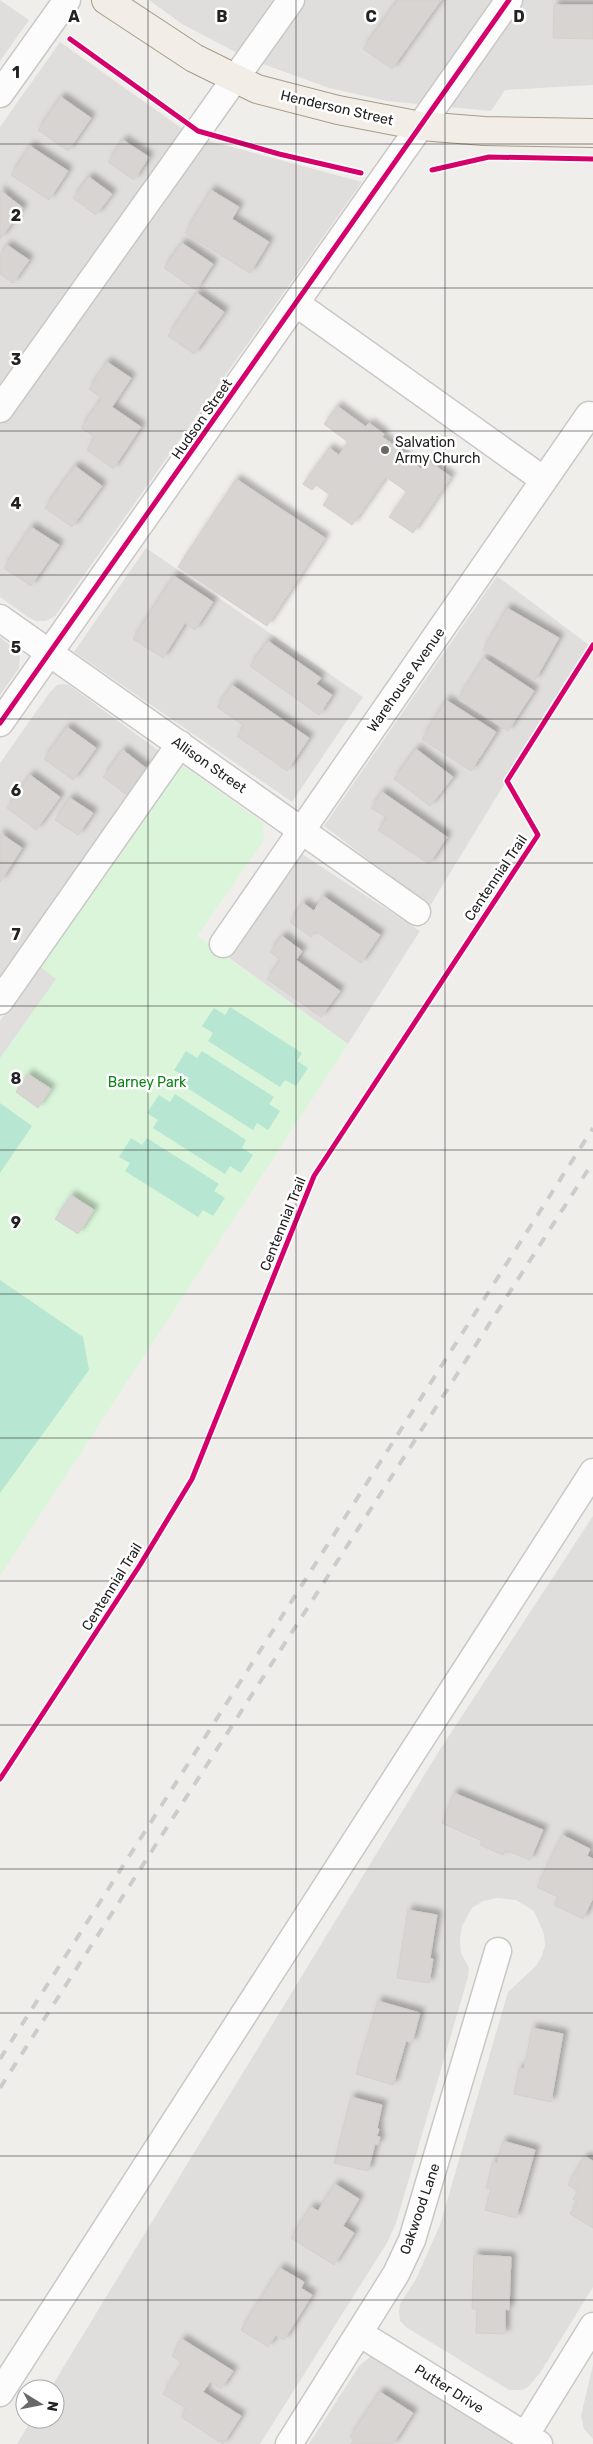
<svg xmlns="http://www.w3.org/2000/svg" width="593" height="2444" font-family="Rubik,sans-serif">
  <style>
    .residential { fill: #dfdedc }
    .park { fill: #daf5da }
    .pitch { fill: #b7e6d2 }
    .parking { fill: #e0dfde }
    .building { fill: #d7d4d2; stroke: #d3d0cc; filter: url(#shadow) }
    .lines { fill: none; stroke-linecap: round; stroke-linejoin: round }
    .minor-casing { stroke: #c9c8c7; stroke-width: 29 }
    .major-casing { stroke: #a79c86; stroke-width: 30 }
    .minor { stroke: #fdfcfc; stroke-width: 26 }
    .major { stroke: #f3ede7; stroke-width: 28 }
    .rail { stroke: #ccc; stroke-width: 4; stroke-dasharray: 10 10; stroke-linecap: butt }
    .cycleway-casing { stroke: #fff; stroke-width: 8 }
    .cycleway { stroke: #d6006c; stroke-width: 5 }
    .grid { fill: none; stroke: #222; stroke-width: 1; stroke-opacity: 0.55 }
    .poi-dot { fill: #6a6968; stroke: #fff; stroke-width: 2 }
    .labels { text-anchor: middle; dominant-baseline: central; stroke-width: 5; stroke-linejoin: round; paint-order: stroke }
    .street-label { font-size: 14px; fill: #222; stroke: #fff }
    .poi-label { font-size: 14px; fill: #222; stroke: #fff; text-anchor: start }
    .park-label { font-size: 14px; fill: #0c8416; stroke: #fff }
    .grid-label { font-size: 16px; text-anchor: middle; font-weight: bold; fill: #222; stroke: #fff; stroke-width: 5; stroke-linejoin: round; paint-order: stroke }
  </style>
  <defs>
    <filter id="shadow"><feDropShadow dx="4.5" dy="-4.5" stdDeviation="2.5" flood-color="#0004"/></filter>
  </defs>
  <rect width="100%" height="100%" fill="#f0eeeb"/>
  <!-- residential -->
  <path class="residential" d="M0,0L29,20L0,61Z
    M149,0H593V85L505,90L491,111L387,101L329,88L249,59L182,24Z
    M60,42L194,137L362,182L55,616L46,621H36L28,617L0,597V127Z
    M146,548L363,697L292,802L74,652Z
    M497,576L589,645L430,906L324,826Z
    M0,637L18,651L20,657L19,668L0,695Z
    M62,684L69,685L170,759L0,1001V763L50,692L57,685Z
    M302,854L420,931L348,1044L229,958Z
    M593,1516V2287L540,2373L528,2387L522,2390H509L406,2327L400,2321L399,2312L400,2304L416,2279L440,2225L508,1992L536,1966L542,1956L545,1945L544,1934L534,1911L516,1900L497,1898L483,1901L472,1908L462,1926L460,1939L461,1953L469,1968L468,1977L396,2223L387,2243L260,2444H17L32,2419H55V2389H50L439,1751Z
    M371,2356H384L523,2444H309L359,2366Z
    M593,2365V2439L584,2429L581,2416Z"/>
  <!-- park -->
  <path class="park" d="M180,763L263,823L264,840L197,936L348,1044L0,1576V1021Z"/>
  <!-- pitch -->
  <path class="pitch" d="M230,1007L302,1053L297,1061L308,1068L296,1086L285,1080L280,1087L208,1041L213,1033L202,1026L214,1008L225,1015Z
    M186,1051L197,1058L202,1051L274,1097L269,1104L280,1111L268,1130L257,1123L253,1130L181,1084L185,1077L174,1070Z
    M175,1094L246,1140L242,1148L253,1155L241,1173L230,1166L225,1174L153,1128L158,1120L147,1113L159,1095L170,1102Z
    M0,1103L32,1126L0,1173Z
    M131,1138L142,1145L147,1138L219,1184L214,1191L225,1198L213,1216L203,1210L198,1217L125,1171L130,1163L119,1157Z
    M0,1280L83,1337L89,1370L0,1493Z"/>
  <!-- parking -->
  <path class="parking" d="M39,966L56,979L0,1058V1021Z"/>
  <!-- building -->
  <path class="building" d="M398,0H441L392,69L363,49Z
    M554,5H593V39L553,38Z
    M61,97L91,118L68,151L38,130Z
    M123,140L149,157L134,180L108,162Z
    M30,146L68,171L49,200L11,175Z
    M89,177L112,194L96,215L73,198Z
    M0,190L23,208L0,239Z
    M211,190L239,207L232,219L269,242L250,273L185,233Z
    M182,243L213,264L196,290L164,268Z
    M7,245L29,260L13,283L0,274V255Z
    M197,293L224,312L194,354L168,336Z
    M107,362L131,378L112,407L141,427L113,469L87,450L95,437L81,428L102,398L89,389Z
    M337,406L366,427L369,423L384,434L382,437L405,453L403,456L421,469L427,460L451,477L413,533L389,517L407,492L386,477L352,525L323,505L330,495L316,485L312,490L303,484L329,448L339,455L348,442L324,424Z
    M75,466L102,486L72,527L45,508Z
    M236,479L325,538L267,626L178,567Z
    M31,527L59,545L31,586L4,568Z
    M174,576L213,602L195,630L185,623L163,658L133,639Z
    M507,608L559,638L535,680L483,650Z
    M268,641L321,678L316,684L332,695L319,715L250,666Z
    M484,658L534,691L508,731L458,699Z
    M232,685L309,738L287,771L237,736L244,726L217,707Z
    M446,700L496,732L471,771L422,739Z
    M67,727L96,748L73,780L44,759Z
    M416,749L453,777L430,806L394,779Z
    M123,750L147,769L127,795L103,777Z
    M30,775L60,797L36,830L7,808Z
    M382,792L447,837L429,864L378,830L387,818L371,808Z
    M70,798L93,813L78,835L55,820Z
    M0,833L22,848L0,882Z
    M323,896L380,935L361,963L315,931L311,937L290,922L303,903L314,911Z
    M282,936L302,951L296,960L340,991L321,1017L267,979L281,960L270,952Z
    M28,1074L51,1089L38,1108L16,1092Z
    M71,1195L94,1210L78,1234L55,1219Z
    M454,1793L543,1830L530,1860L505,1850L503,1855L480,1845L482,1841L442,1823Z
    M562,1835L590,1849L587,1856L593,1859V1898L583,1919L554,1905L558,1897L537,1887Z
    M408,1910L437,1915L430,1958L433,1959L429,1983L397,1978Z
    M378,2001L420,2013L412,2043L406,2041L393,2085L356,2074Z
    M532,2028L563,2034L551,2102L514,2094L519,2068L524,2069Z
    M351,2097L382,2105L377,2128L379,2129L377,2136L380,2137L378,2145L375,2144L368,2171L334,2163Z
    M503,2141L535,2150L516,2218L485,2210L491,2189L486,2188L493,2162L497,2163Z
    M585,2157L593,2161V2228L570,2214L577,2202L573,2199L578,2191L568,2185Z
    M335,2184L359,2199L343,2226L354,2233L334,2265L291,2238L311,2207L318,2211Z
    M474,2255L511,2257L509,2310L505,2309V2334L476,2333L477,2309H472Z
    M280,2268L304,2282L301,2288L312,2295L284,2340L276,2335L268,2347L241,2330Z
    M182,2339L233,2371L221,2389L210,2382L203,2392L241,2416L223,2444L181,2417L186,2408L163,2394L182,2363L172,2356Z
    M380,2392L413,2413L393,2444H351L354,2439L350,2437Z"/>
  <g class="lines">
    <!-- minor casing -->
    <g class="minor-casing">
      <path id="minor" d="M0,94L67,0
        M297,304L544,480
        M0,409L291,0
        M0,618L417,912
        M0,723L509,0
        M223,944L589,415
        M0,1001L180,744
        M359,2333L539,2444
        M0,2393L593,1472
        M525,2436L593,2326
        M289,2444L396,2274L412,2240L498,1951"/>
    </g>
    <!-- major casing -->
    <g class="major-casing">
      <path id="major" d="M106,0L194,58L257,89L338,110L421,126L484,131L593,133"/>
    </g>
    <!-- minor -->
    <use href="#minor" class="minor"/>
    <!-- major -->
    <use href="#major" class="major"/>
    <!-- rail -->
    <path class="rail" d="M0,2059L593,1128
      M0,2088L593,1162"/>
    <!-- cycleway casing -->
    <g class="cycleway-casing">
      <path id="cycleway" d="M70,39L198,131L279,154L361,173
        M432,170L489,157L593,159
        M0,723L509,0
        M0,1779L140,1565L192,1479L314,1176L538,835L507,781L593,645"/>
    </g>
    <!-- cycleway -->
    <use href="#cycleway" class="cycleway"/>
  </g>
  <!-- grid -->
  <path class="grid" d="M148,0V2444M296,0V2444M445,0V2444M0,144H593M0,288H593M0,431H593M0,575H593M0,719H593M0,863H593M0,1006H593M0,1150H593M0,1294H593M0,1438H593M0,1581H593M0,1725H593M0,1869H593M0,2013H593M0,2156H593M0,2300H593"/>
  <!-- markers -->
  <circle class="poi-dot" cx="385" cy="450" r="5"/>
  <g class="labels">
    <!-- street labels -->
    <g class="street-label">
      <text transform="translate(337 108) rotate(13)">Henderson Street</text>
      <text transform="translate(202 419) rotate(-55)">Hudson Street</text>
      <text transform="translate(406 680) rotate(-55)">Warehouse Avenue</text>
      <text transform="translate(209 765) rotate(35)">Allison Street</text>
      <text transform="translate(496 878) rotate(-56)">Centennial Trail</text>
      <text transform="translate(283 1224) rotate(-68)">Centennial Trail</text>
      <text transform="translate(112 1587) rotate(-58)">Centennial Trail</text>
      <text transform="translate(420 2209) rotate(-71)">Oakwood Lane</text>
      <text transform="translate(449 2389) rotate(32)">Putter Drive</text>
    </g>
    <!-- poi labels -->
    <g class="poi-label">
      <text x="395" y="442">Salvation<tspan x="395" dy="16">Army Church</tspan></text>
    </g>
    <!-- park labels -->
    <g class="park-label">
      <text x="147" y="1082">Barney Park</text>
    </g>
  </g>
  <g class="grid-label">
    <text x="74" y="22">A</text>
    <text x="222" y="22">B</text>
    <text x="371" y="22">C</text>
    <text x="519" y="22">D</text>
    <text x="16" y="78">1</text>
    <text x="16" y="221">2</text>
    <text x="16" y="365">3</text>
    <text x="16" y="509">4</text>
    <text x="16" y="653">5</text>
    <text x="16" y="796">6</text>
    <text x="16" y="940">7</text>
    <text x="16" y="1084">8</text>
    <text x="16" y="1228">9</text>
  </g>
  <!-- north arrow -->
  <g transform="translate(40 2404) rotate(100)"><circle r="24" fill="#ffffff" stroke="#a7a7a7"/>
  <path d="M0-4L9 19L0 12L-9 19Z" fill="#6a6968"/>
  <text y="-8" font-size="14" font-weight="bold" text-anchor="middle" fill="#222222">N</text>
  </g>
</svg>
